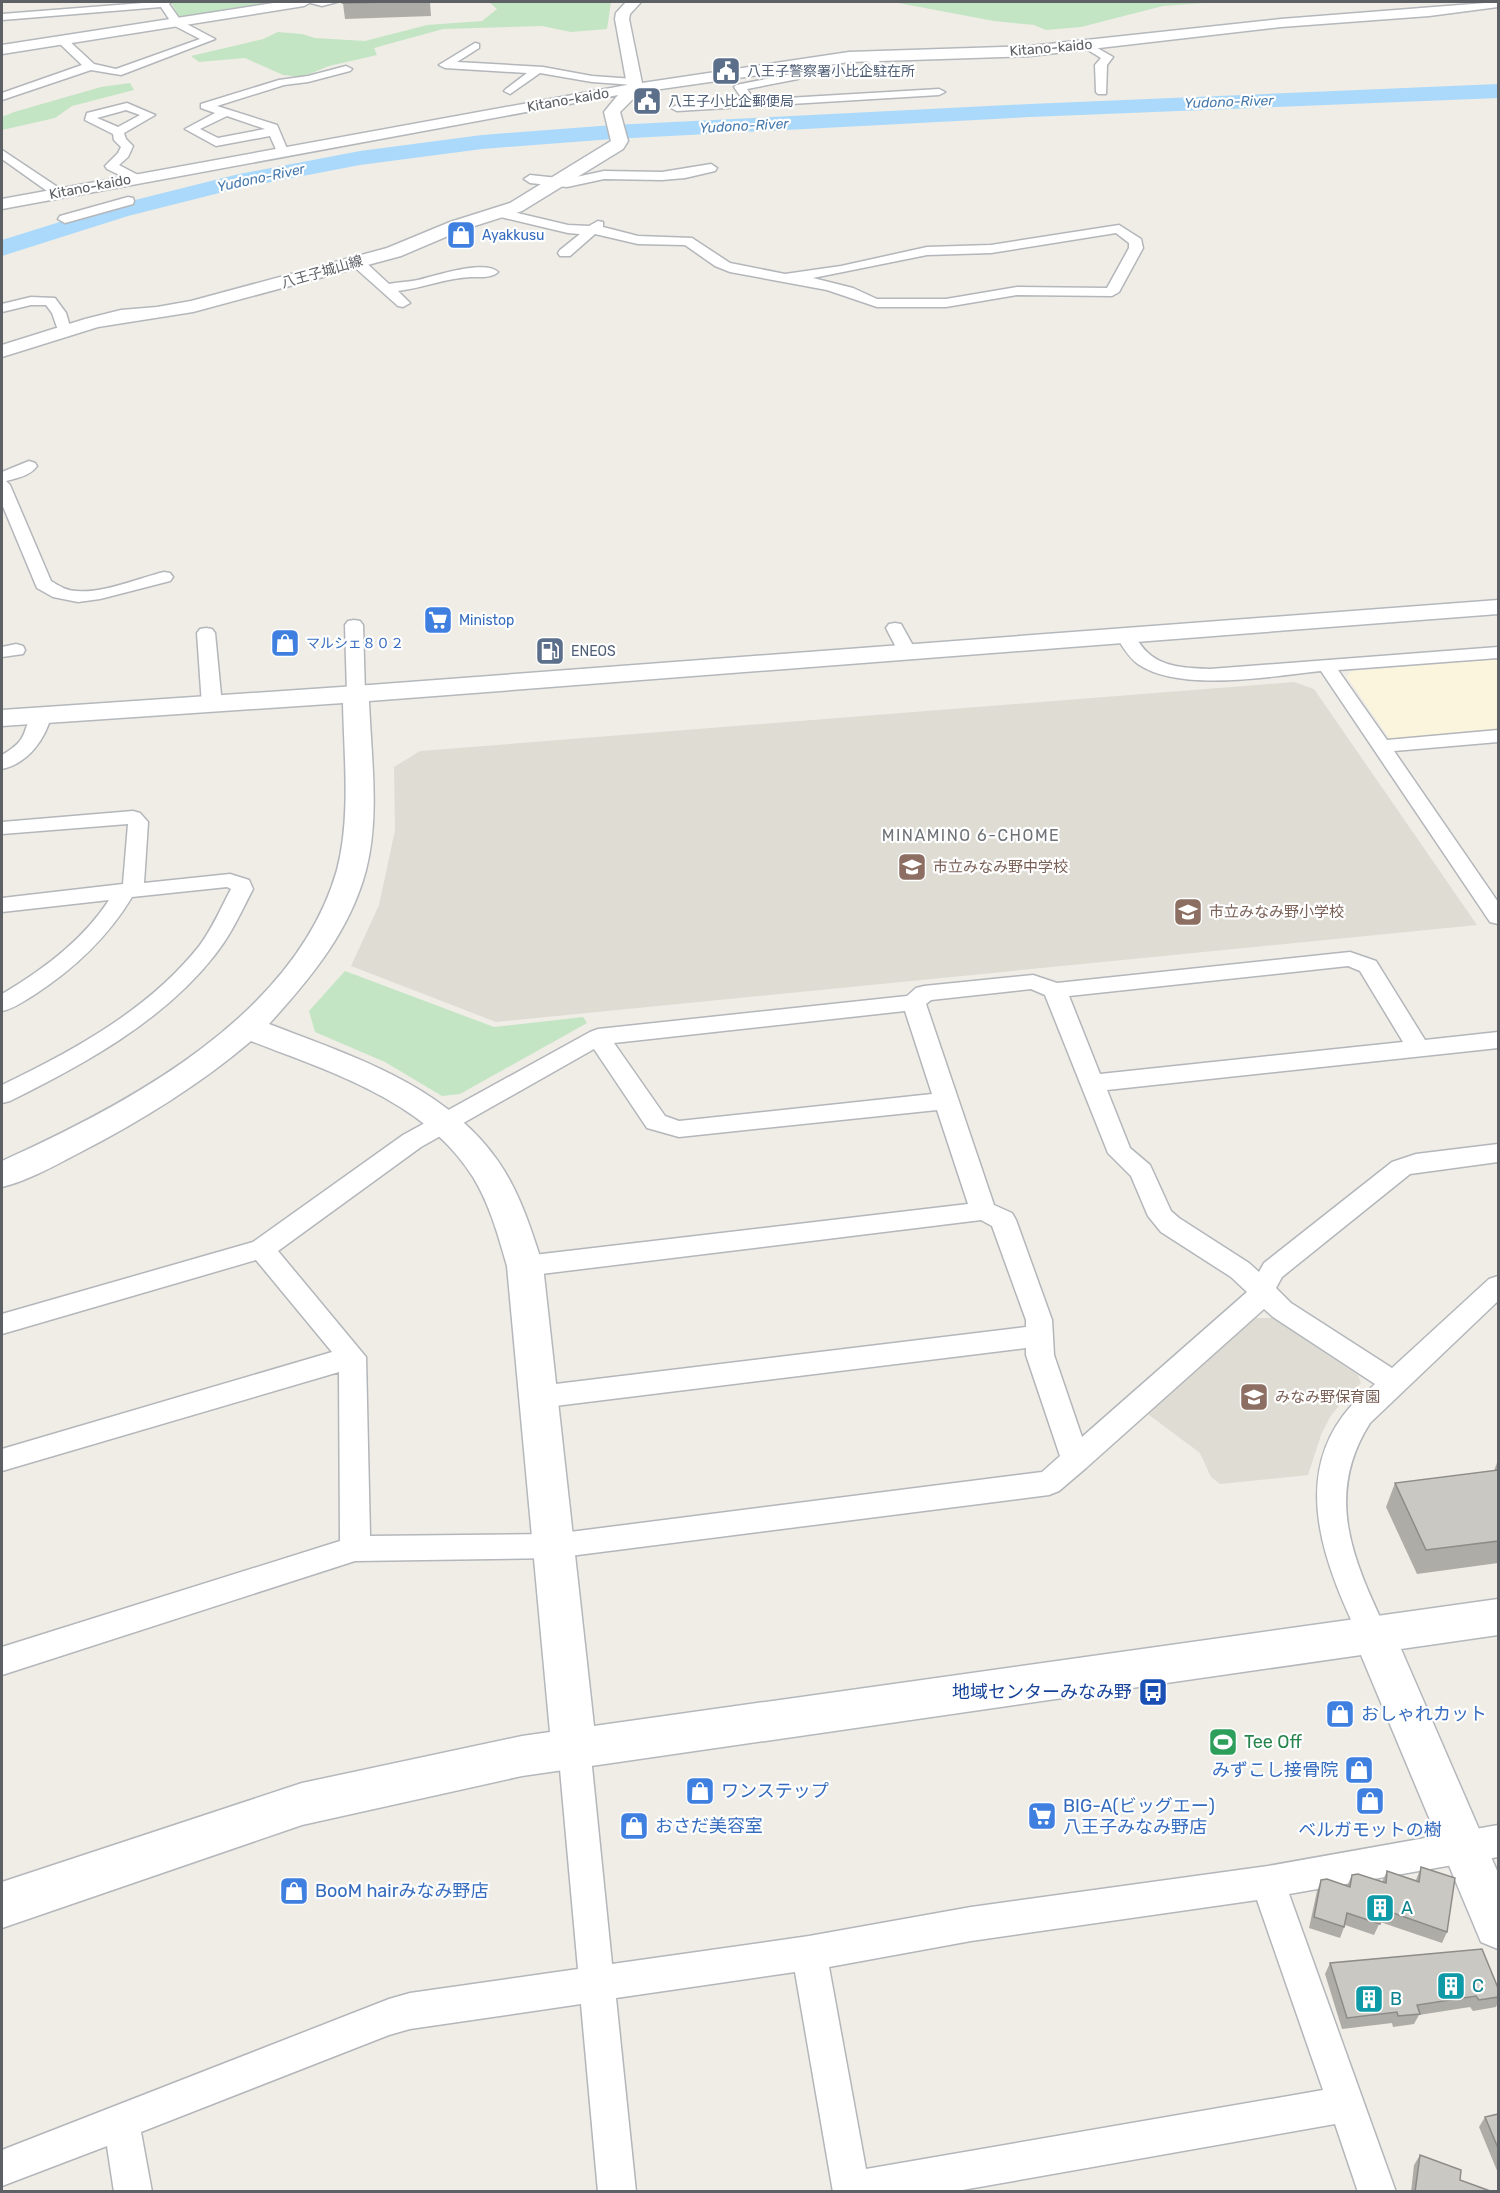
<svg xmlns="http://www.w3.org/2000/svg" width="1500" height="2193" font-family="Rubik,'Noto Sans JP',sans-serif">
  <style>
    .commercial { fill: #fcf5dd }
    .education { fill: #dfdcd4 }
    .green { fill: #c4e5c4 }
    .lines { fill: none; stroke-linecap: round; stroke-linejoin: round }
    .river { fill: #aad9fb; fill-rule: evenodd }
    .street-casing { stroke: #b3b6ba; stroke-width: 3 }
    .secondary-casing { stroke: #b4b8bc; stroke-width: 3 }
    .street { fill: #fff; fill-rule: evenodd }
    .secondary { fill: #fff; fill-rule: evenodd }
    .wall { fill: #aeaca7 }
    .building { fill: #cac8c2; stroke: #8d8c88; stroke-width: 1.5 }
    .labels { text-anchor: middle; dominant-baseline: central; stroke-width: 4.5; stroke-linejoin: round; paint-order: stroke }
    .far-street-label { font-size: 14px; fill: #5d6165; stroke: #fff }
    .far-service-label { font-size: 14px; fill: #4e5e75; stroke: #fff; text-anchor: start }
    .far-water-label { font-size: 14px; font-style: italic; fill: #477aad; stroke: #fff }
    .far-shop-label { font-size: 14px; fill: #366cbe; stroke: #fff; text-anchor: start }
    .education-label { font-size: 15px; fill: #785e54; stroke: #fff; text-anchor: start }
    .neighbourhood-label { font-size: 16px; letter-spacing: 1.5px; fill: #6e7377; stroke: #fff }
    .near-transit-label { font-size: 18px; fill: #164399; stroke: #fff; text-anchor: end }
    .near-shop-label { font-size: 18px; fill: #366cbe; stroke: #fff; text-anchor: start }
    .near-leisure-label { font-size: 18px; fill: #27864d; stroke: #fff; text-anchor: start }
    .near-culture-label { font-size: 18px; fill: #0d838f; stroke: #fff; text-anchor: start }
  </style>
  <rect width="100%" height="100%" fill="#efede6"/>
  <!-- commercial -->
  <path class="commercial" d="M1498,659V730L1390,739L1347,677L1351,671Z"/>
  <!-- education -->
  <path class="education" d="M1294,682L1314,689L1477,925L496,1022L351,966L379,905L395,830L394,767L420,751Z
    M1256,1318H1273L1358,1375L1361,1383L1342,1402L1330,1417L1321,1435L1308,1475L1220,1484L1211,1477L1200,1453L1145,1412Z"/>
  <!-- green -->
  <path class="green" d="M173,2H287L270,6L180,18L171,3Z
    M489,2H611L607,29L571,32L542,26L443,29L374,48L377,55L329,66L302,77L283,75L245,58L199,62L191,56L263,39L278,32L302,34L315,38L365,41L427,25L482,21L497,9Z
    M893,2H1217L1163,6L1081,27L1046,30L1034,25L994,21Z
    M130,83L134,90L72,106L55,118L2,130V117L14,112L101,87Z
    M345,971L494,1027L583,1017L587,1023L460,1094L442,1096L385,1062L315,1032L309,1011Z"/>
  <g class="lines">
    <!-- river -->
    <path class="river" d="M1498,84V98L1030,117L613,139L482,149L360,165L239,188L128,216L2,256V240L111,206L239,174L360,151L482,135L613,125L1030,104Z"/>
    <!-- street casing -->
    <g class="street-casing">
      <path id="street" d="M156,2H171L169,4L181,21L215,39L121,75L91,70L2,100V93L82,65L59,43V39H67L94,64L116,69L200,39L173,25L161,7L2,20V14Z
        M307,2H337L322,6Z
        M1087,42L1113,57L1107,65L1106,94H1098L1096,92L1095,65L1101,58L1083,47L1082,45Z
        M475,43L479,44V48L457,62L543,67L592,76L634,79L640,82L634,85L592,82L540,73L510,94L504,91L506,89L527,73L445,68L439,65Z
        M868,52L872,53L889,73V77H881L864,57L863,55Z
        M801,61L805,62L812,70L798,79L747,89L754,100L939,89L945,92L939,95L677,111L671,108L677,105L743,100L734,87L736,85L791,74L799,69L795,64Z
        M346,66L352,69L350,71L308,82L284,85L217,106L277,125L288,151L286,154H278L270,136L216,146L185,129L215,113L201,108V104L279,80L308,76ZM227,116L265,129L218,138L200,129Z
        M127,103L155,115L124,133L126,139L133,146L128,157L119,165L138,175L140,178L134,182L107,169L105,166L118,153L121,147L114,140L113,134L85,120L87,113ZM126,110L140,115L118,127L97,118Z
        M2,150L62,190L64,193L62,196H54L2,159Z
        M711,164L717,168L715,171L685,178L662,180L604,179L567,187L530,183L524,179L530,175L567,179L604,171L662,172Z
        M128,197L133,198L134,201L133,204L65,223L58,219L60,216Z
        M501,209L568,225L589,226L598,221L603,222V227L638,236L692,238L730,263L785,274L841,266L927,247L991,245L1119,225L1141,239L1143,248L1119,292L1112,296L1017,295L946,307H877L827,290L730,272L715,266L685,245L638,244L595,234L570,256H560L558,253L560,250L580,234L568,233L496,216L495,213ZM1116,233L1129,243V248L1107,288L1017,287L946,299H877L853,288L813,278L927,255L991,253Z
        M357,258L362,259L389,284C399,282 409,282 418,280C435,276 484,259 498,272C492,278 480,277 471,277C446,278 423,288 398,291L410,303L403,307L398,306L352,265L350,262L352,259Z
        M31,297L55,298L66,313L71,330L69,333H59L52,313L46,305H31L2,312V304Z
        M29,461L35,463L37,466C30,476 17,478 6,481L10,485L51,581C59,586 67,591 77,591C102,594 139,578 164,572L170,573L173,577L170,581L100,599L78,602L53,597L37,588L2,504V472Z
        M354,620L360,621L363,625L365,694L363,698H349L347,694L345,625L348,621Z
        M895,623L901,624L916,651L914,655H900L886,628L889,624Z
        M206,628L212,629L215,633L222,705L219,709H205L202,705L197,633L200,629Z
        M1124,630C1135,632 1139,645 1147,652C1163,668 1189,668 1210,669L1498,647V658L1338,670L1387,740L1498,730V742L1394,751L1498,902V924L1490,922L1321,671C1272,676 1180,693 1138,664C1128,657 1122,645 1115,635L1118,631Z
        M16,644L23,646L25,650L23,654L2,657V647Z
        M42,708L49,710L52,714C45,739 29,763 2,769V755C31,738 20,732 35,710Z
        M133,811L140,813L148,822L144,883L230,874L249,880L253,889C241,912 231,935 214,956C162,1022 84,1064 10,1101L2,1103V1085C73,1051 150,1009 200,945C213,927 221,908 231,889L227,887L132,897C107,938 74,969 34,995C24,1001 13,1009 2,1011V994C43,970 83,940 109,900L2,912V898L123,884L128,824L2,834V822Z
        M1350,952L1376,961L1425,1040L1498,1032V1048L1107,1090L1130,1148L1150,1165L1171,1211L1179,1218L1249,1263L1259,1272L1264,1263L1392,1162L1416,1154L1498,1144V1162L1410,1174L1282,1277L1276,1288L1291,1303L1392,1368L1489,1279L1498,1276V1301L1370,1423C1323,1497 1354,1562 1388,1634L1384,1643L1373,1647L1362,1643C1327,1570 1287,1478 1351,1406C1358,1398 1367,1392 1375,1384L1273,1317L1264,1309L1086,1468L1059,1491L1049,1495L554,1558L355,1561L2,1675V1647L340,1541L339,1372L2,1471V1449L332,1352L256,1260L2,1334V1314L253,1242L403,1135L590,1032L598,1029L907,996L916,988L924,986L1033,975L1057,983ZM1348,966L1360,971L1403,1042L1100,1074L1069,996ZM1031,989L1045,995L1108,1153L1131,1176L1148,1216L1161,1232L1231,1277L1247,1292L1082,1437L1054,1355L1052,1320L1016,1220L1012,1213L994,1205L926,1004L931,1000ZM905,1011L932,1094L679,1121L665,1116L614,1043ZM594,1049L647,1128L679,1137L937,1110L968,1204L525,1256L516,1259L512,1266L516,1273L525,1276L981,1220L992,1226L1026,1320V1327L539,1386L529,1389L525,1397L529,1405L539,1408L1026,1348V1355L1060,1456L1042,1472L554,1534L370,1536L366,1357L278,1251L421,1147Z
        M574,1732L585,1737L590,1747L612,1964L809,1936L971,1907L1268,1866L1498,1825V1857L1289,1894L1396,2192H1358L1335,2124L951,2192H833L795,1972L616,1998L636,2192H598L581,2004L410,2029L389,2035L141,2132L152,2192H114L107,2146L2,2186V2150L389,1999L410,1993L578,1969L558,1747L563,1737ZM1257,1900L1323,2090L866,2169L829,1967L971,1941Z"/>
    </g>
    <!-- secondary casing -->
    <g class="secondary-casing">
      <path id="secondary" d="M280,2H311L304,6L2,54V45Z
        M626,2H641L630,14L629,19L642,83L849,52L1030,46L1281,19L1498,2V7L1429,16L1281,27L1030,56L849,62L640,92L620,112L628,141L623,149L522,211L462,230L401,256L193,312L98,327L2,357V345L85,319L121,310L157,307L191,301L387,248L450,222L510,203L611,141L604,112L618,95L2,209V199L627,85L615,19L616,13Z
        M1498,600V614L369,701C371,756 380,816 366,870C350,931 310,979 269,1024C352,1056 445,1085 498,1161C520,1193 531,1229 543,1266L594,1726L1498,1599V1635L1401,1649L1498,1873V1949L1481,1942L1361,1655L522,1776L302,1825L2,1928V1882L302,1783L522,1736L550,1732L507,1266C498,1235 490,1205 473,1177C426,1101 329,1071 251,1041C198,1086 139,1122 77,1154C54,1166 27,1181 2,1187V1161C129,1104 296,1015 337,870C351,817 344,757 343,703L2,726V710L356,686Z"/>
    </g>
    <!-- street -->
    <use href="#street" class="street"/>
    <!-- secondary -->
    <use href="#secondary" class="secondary"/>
  </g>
  <!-- wall -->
  <path class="wall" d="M344,2H430L431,16L345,19L343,3Z
    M1498,1460V1563L1417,1574L1386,1507L1395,1483L1494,1471Z
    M1421,1867L1447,1932L1442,1943L1380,1922L1374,1935L1345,1925L1340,1938L1309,1928L1317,1891L1321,1880L1347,1886L1352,1875L1382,1882L1387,1871L1416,1880Z
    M1330,1963L1498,1988V2002L1496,2007L1473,2011L1470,2007L1419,2015L1414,2024L1393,2027L1392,2023L1342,2029L1325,1974Z
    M1498,2114V2173L1479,2127L1485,2117Z
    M1420,2155L1460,2180L1493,2192H1411L1414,2165Z"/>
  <!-- building -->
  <path class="building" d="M344,2H390L343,3Z
    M1498,1470V1541L1426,1550L1395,1483Z
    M1421,1867L1455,1878L1447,1932L1382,1909L1380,1924L1347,1913L1344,1927L1314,1917L1321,1880L1327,1879L1350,1887L1352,1875L1358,1874L1386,1883L1387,1871L1419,1882Z
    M1482,1949L1498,1988V1997L1479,2000L1476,1996L1417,2005L1420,2014L1398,2016L1397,2012L1347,2018L1330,1963Z
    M1498,2114V2148L1485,2117Z
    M1420,2155L1461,2170L1460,2180L1493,2192H1415Z"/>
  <!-- icons -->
  <defs>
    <g id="civic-square" transform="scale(1.5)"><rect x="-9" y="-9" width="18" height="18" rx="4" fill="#5c6f8a" stroke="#fff"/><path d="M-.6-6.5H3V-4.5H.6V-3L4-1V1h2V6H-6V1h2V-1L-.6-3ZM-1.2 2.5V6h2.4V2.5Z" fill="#fff"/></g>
    <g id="shop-square" transform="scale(1.5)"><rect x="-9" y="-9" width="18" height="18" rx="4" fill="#3f7fe0" stroke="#fff"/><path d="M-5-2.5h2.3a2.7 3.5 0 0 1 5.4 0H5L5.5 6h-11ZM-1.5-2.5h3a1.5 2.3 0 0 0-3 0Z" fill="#fff"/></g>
    <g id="supermarket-square" transform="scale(1.5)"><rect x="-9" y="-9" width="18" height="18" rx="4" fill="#3f7fe0" stroke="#fff"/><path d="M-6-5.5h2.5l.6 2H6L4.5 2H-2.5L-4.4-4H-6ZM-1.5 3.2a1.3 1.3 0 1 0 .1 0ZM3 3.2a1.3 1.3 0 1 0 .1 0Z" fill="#fff"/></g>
    <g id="fuel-square" transform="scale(1.5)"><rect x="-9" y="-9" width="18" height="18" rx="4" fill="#5c6f8a" stroke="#fff"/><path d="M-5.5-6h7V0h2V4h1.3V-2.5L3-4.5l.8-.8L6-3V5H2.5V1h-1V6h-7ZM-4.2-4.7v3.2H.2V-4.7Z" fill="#fff"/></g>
    <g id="school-square" transform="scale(1.5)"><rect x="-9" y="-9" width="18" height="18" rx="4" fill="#8d6e63" stroke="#fff"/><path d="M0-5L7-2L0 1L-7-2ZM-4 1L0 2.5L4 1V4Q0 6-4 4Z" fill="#fff"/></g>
    <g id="bus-square" transform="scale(1.5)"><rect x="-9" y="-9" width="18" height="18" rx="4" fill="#1a4fb4" stroke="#fff"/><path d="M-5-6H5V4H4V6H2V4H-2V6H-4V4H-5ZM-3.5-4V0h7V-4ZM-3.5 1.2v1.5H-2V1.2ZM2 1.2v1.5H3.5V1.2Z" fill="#fff"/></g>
    <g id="stadium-square" transform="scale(1.5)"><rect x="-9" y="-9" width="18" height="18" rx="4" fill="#2e9e5b" stroke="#fff"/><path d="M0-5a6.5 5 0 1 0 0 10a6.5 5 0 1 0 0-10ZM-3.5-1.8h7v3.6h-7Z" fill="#fff"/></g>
    <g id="building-square" transform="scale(1.5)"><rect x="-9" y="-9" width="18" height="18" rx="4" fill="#0f9aa8" stroke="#fff"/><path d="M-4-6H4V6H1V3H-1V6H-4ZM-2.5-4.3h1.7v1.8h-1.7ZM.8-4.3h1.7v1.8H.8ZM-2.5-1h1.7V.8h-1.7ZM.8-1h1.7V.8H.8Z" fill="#fff"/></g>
  </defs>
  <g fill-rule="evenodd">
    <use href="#civic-square" x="726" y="71"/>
    <use href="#civic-square" x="647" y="101"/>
    <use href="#shop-square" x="461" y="235"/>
    <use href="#supermarket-square" x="438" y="620"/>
    <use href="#shop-square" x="285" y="643"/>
    <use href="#fuel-square" x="550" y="651"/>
    <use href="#school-square" x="912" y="867"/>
    <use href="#school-square" x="1188" y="912"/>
    <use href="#school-square" x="1254" y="1397"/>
    <use href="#bus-square" x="1153" y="1692"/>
    <use href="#shop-square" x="1340" y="1714"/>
    <use href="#stadium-square" x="1223" y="1742"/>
    <use href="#shop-square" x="1359" y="1770"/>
    <use href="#shop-square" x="700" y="1791"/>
    <use href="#shop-square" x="1370" y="1801"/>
    <use href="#supermarket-square" x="1042" y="1816"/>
    <use href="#shop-square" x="634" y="1826"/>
    <use href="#shop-square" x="294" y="1891"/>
    <use href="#building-square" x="1380" y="1908"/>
    <use href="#building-square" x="1451" y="1986"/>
    <use href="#building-square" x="1369" y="1999"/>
  </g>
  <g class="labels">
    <!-- far-street labels -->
    <g class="far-street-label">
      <text transform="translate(1051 48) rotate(-5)">Kitano-kaido</text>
      <text transform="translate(568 100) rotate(-10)">Kitano-kaido</text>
      <text transform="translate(90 187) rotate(-11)">Kitano-kaido</text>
      <text transform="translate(322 272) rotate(-16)">八王子城山線</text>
    </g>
    <!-- far-service labels -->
    <g class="far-service-label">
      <text x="747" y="71">八王子警察署小比企駐在所</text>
      <text x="668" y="101">八王子小比企郵便局</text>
      <text x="571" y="651">ENEOS</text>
    </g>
    <!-- far-water labels -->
    <g class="far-water-label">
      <text transform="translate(1229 102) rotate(-2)">Yudono-River</text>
      <text transform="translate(744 126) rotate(-3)">Yudono-River</text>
      <text transform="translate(261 178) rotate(-12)">Yudono-River</text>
    </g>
    <!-- far-shop labels -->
    <g class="far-shop-label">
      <text x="482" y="235">Ayakkusu</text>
      <text x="459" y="620">Ministop</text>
      <text x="306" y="643">マルシェ８０２</text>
    </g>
    <!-- education labels -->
    <g class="education-label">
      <text x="933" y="867">市立みなみ野中学校</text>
      <text x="1209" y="912">市立みなみ野小学校</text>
      <text x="1275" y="1397">みなみ野保育園</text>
    </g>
    <!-- neighbourhood labels -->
    <g class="neighbourhood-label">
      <text x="971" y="835">MINAMINO 6-CHOME</text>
    </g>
    <!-- near-transit labels -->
    <g class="near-transit-label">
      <text x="1132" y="1692">地域センターみなみ野</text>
    </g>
    <!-- near-shop labels -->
    <g class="near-shop-label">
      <text x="1361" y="1714">おしゃれカット</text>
      <text x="1338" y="1770" text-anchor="end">みずこし接骨院</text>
      <text x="721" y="1791">ワンステップ</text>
      <text x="1063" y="1806">BIG-A(ビッグエー)<tspan x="1063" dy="21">八王子みなみ野店</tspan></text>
      <text x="655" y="1826">おさだ美容室</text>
      <text x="1370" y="1830" text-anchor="middle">ベルガモットの樹</text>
      <text x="315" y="1891">BooM hairみなみ野店</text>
    </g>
    <!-- near-leisure labels -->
    <g class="near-leisure-label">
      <text x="1244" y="1742">Tee Off</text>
    </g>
    <!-- near-culture labels -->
    <g class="near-culture-label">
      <text x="1401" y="1908">A</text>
      <text x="1472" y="1986">C</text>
      <text x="1390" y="1999">B</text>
    </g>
  </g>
  <!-- border -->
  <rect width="1500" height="2193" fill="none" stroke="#5d6165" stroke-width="6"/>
</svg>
